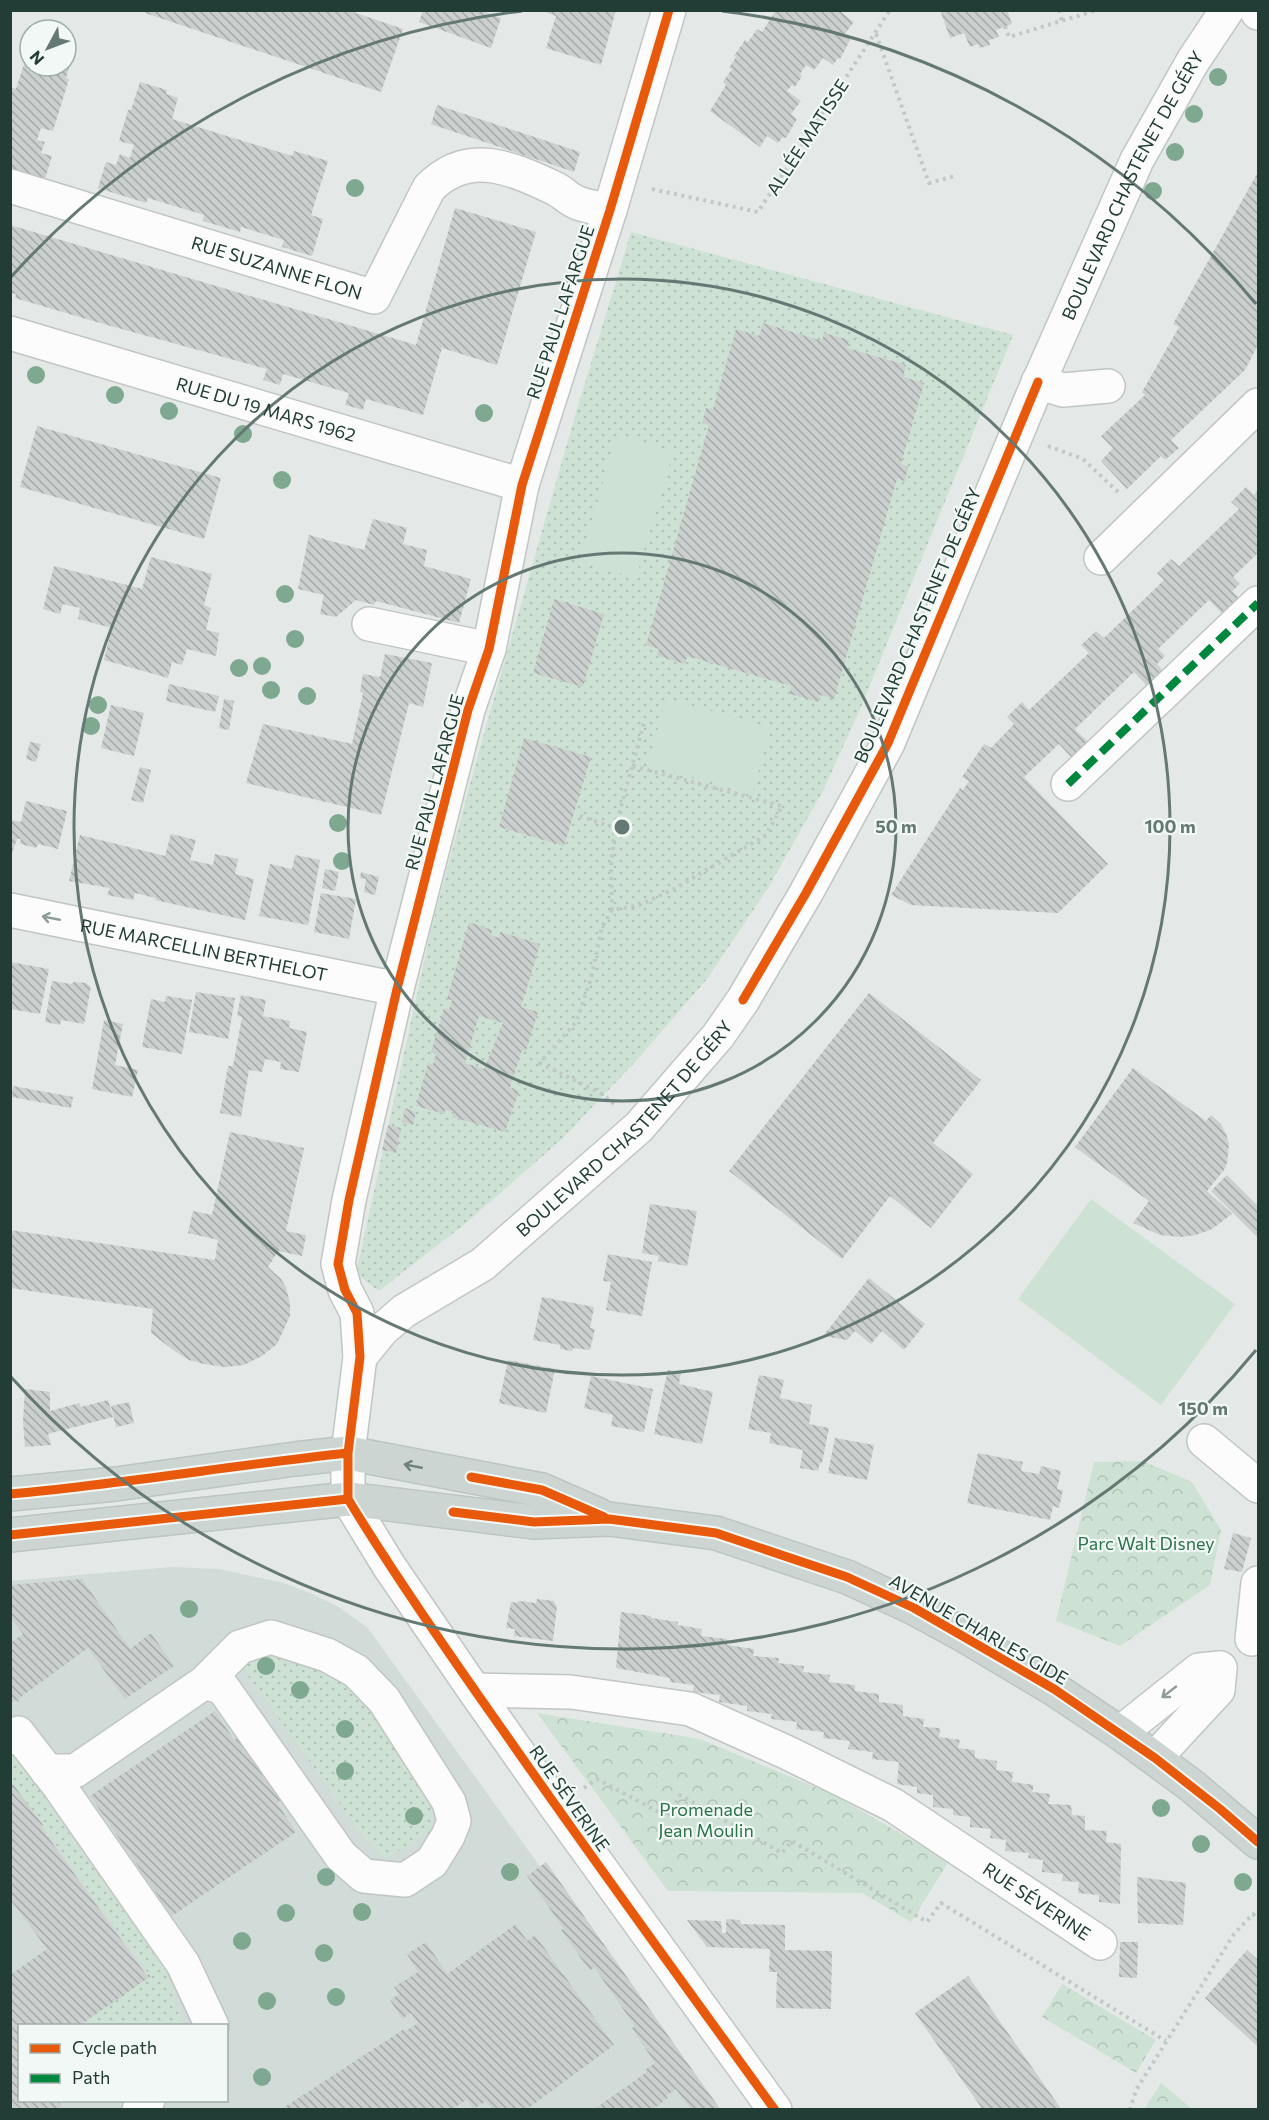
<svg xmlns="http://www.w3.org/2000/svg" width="1269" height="2120" font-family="Commissioner,sans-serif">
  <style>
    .built { fill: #d1dbd7; fill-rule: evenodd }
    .grass { fill: url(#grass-dots) }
    .forest { fill: url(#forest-crowns) }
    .garden { fill: #cde2d4 }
    .building { fill: url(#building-back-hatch); fill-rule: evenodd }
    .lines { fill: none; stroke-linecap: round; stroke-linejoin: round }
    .minor-casing { stroke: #c1c6c4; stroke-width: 36 }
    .major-casing { stroke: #bcc5c3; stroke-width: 36 }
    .path { stroke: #c1c9c6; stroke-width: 4; stroke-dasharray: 3 4.5; stroke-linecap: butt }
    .minor { stroke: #fbfcfb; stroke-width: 33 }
    .major { stroke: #cdd5d3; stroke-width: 33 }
    .quiet { stroke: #00873e; stroke-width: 8; stroke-dasharray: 15 8; stroke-linecap: butt }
    .cycleway-casing { stroke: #f2f8f5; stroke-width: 13 }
    .cycleway { stroke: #e8590c; stroke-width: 9 }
    .tree { fill: #7ea990 }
    .oneway { stroke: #8e9c98 }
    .oneway2 { stroke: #6e817d }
    .ring { fill: none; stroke: #657974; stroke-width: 3 }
    .labels { text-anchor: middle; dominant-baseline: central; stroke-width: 4.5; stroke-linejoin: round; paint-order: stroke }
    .street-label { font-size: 18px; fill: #213d36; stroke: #f2f8f5 }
    .park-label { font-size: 18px; fill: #2b7448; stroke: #f2f8f5 }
    .centre { fill: #657974; stroke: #f2f8f5; stroke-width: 3 }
    .ring-label { font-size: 18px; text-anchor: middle; font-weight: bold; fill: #657974; stroke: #f2f8f5; stroke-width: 4.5; stroke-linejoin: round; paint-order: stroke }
  </style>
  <defs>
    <pattern id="grass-dots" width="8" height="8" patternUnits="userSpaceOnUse" patternTransform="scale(1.5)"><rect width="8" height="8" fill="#cde2d4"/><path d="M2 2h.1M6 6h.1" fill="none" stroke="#b0c3b7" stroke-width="1.8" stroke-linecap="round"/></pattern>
    <pattern id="forest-crowns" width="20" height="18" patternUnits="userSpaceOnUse" patternTransform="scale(1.5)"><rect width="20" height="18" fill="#cde2d4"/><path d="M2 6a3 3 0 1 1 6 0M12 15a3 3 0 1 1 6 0" fill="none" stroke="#b0c3b7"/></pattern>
    <pattern id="building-back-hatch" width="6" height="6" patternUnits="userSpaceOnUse" patternTransform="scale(1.5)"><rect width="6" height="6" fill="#cbd0ce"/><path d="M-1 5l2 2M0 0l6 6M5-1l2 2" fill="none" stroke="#a4aaa8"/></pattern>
  </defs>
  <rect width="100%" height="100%" fill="#e4e9e7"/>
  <!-- built -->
  <path class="built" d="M171,1567L219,1569L284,1583L312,1594L337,1606L367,1627L715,2109L11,2110V1581ZM20,2026H226V2100H20Z"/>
  <!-- grass -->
  <path class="grass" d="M631,232L1013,335L861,707L824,789L768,888L707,979L635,1062L562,1139L466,1223L379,1291L356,1274L432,925L479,751L577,409Z
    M273,1651L358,1687L430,1792L433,1831L385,1859L366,1840L238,1662Z
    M13,1752L167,1974L181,2023L176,2026L79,2025L150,1976L15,1787L11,1790V1754Z"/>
  <!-- forest -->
  <path class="forest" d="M1142,1461L1192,1482L1221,1530L1210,1585L1120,1646L1056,1621L1094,1462Z
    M537,1713L700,1739L832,1794L949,1861L911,1922L862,1893L668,1891Z
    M1062,1984L1156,2040L1136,2073L1042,2017Z
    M1161,2083L1192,2109H1144Z"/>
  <!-- garden -->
  <path class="garden" d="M617,435L673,452L636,578L580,561Z
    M666,698L771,728L752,794L648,764Z
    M1091,1199L1235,1304L1161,1405L1018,1299Z"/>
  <!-- building -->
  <path class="building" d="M145,10H347L403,29L381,92L145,13Z
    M423,10H479L501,18L491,48L419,22Z
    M540,10H616L601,65L546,48L556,16Z
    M776,10H842L841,12L854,22L844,35L850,40L840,59L838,58L833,65L823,58L814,70L806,65L800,74L802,76L795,87L792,85L787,91L801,101L791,114L797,119L786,138L783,137L778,143L767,136L760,147L710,111L726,85L723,82L732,69L729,68L736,57L734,56L745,40L748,42L757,29L762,32Z
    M940,10H1007L1012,24L996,30L999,37L989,40L990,45L980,48L978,44L970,47L964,33L950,38Z
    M28,52L30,53V66H66V60L71,61L66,78L69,79L53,131L41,128L37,140L45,142L41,153L52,156L44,182L10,172V87L16,89Z
    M140,82L167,90L166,94L178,98L172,119L292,156L294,151L328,161L311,215L323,219L312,256L282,247L284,240L241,227L240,232L203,221L204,215L148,198L146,203L98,188L106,162L116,165L120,154L130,158L134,145L119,141L128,110H131Z
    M437,105L580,152L574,172L431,124Z
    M1258,172V345L1245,370L1171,440L1179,448L1165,460L1161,456L1127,489L1101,461L1113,448L1101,436L1145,395L1142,392L1179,327L1173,324Z
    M455,208L536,232L497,365L442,348L423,415L366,399L363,410L345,405L349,393L283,374L280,385L263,380L267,369L100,323L15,298L16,294L10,293V225L416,345Z
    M763,323L822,341L824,333L849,340L847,348L906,365L903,377L924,383L901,464L908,467L905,481L897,479L834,699L820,695L818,702L790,694L791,686L687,656L685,664L657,656L659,649L646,645L709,425L702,423L706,408L713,409L736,329L759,336Z
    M37,426L221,478L204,539L20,487Z
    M1246,487L1254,495L1258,490V553L1233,577L1240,584L1232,591L1239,598L1223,614L1209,600L1158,649L1165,656L1157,664L1163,671L1147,686L1134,672L1075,729L1088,742L1072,758L1059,744L1024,777L1108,864L1058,913L911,905L891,895L960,788L963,790L969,781L962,777L984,744L991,748L1014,724L1007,717L1022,702L1029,710L1089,653L1081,645L1096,631L1104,638L1164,580L1157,573L1171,559L1179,566L1239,509L1231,502Z
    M373,519L407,528L403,544L427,550L424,566L471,579L459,623L376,601L374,605L356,600L336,617L320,614L324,595L298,589L309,535L364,550Z
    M151,557L212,574L204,605L211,608L206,630L219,633L216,656L187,649L182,665L172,662L168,678L104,660L112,628L78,619L80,608L63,604L60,614L43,609L54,566L142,589Z
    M554,599L604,614L583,687L533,673Z
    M385,654L432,663L423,707L409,703L381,815L246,783L263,724L352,744L363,693L360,692L363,674L380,677Z
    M169,684L219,696L215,712L166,701Z
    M224,699L234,701L229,730L219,728Z
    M111,705L144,713L134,756L101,748Z
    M524,738L591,757L564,846L499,827Z
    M30,742L41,744L36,762L26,759Z
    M140,767L151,770L143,803L131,800Z
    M26,801L67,811L58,849L38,844L36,848L20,844L21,839H17L10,859V820L21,822Z
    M171,834L196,840L190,860L213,865L215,854L238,859L235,874L254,879L245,920L155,900L156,898L135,893L133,900L107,895L110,888L69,881L80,835L165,856Z
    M295,855L320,860L308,925L259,916L270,864L292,869Z
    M325,869L339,872L335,891L322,888Z
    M361,872L379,877L375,895L364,892L366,879L360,878Z
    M321,893L356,899L349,939L314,932Z
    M469,922L492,930L491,935L499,938L501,932L540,944L521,1007L538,1012L526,1051L522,1050L510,1088L519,1091L505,1132L452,1117L454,1112L445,1110V1114L416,1106L428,1063L433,1064L436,1054L431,1052L444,1008L449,1010L452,1000L447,999ZM479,1016L503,1023L484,1069L465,1063Z
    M10,962L49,969L40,1014L10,1009Z
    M52,981L71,984L74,982L86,983L91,987L84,1024L61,1020L60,1025L45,1022Z
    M196,992L235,998L228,1039L189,1032Z
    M869,993L981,1080L933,1143L973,1174L931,1228L890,1196L842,1259L729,1171Z
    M241,995L266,1000L263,1016L290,1021L289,1028L307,1032L299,1072L280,1069L281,1062L265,1059L262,1072L249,1070L241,1117L220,1113L228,1066H233L242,1017L237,1016Z
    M166,996L192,1000L182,1054L142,1047L151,999L165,1002Z
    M104,1020L123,1024L115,1065L138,1070L132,1097L92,1089Z
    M1133,1068L1206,1121L1211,1115L1221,1124L1226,1134L1229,1144L1227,1163L1224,1170L1207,1191L1232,1214L1212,1229L1196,1235L1180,1237L1160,1235L1133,1223L1149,1201L1075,1147Z
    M13,1086L73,1097L71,1108L12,1097Z
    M405,1108L416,1112L413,1125L402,1122Z
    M388,1125L401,1128L396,1153L382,1150Z
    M230,1132L304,1148L286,1231L306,1235L302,1256L278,1251L268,1267L281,1279L286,1287L290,1304V1316L277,1344L262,1356L244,1365L225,1367L204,1364L189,1360L176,1352L151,1333L153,1309L10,1288V1230L215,1260L218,1240L188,1233L193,1211L212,1215Z
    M1227,1175L1258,1206V1238L1211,1191Z
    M650,1204L697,1211L687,1266L658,1261L659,1256L642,1253Z
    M608,1254L652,1262L642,1316L606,1310L611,1282L603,1281Z
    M869,1278L925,1324L904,1350L882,1331L871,1344L855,1331L847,1340L823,1336Z
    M542,1297L594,1307L590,1328L595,1329L590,1350L573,1348L572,1351L560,1349V1345L533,1340Z
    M508,1360L555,1369L546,1413L499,1403Z
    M668,1370L681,1372L679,1384L713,1392L702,1444L654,1434Z
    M759,1375L784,1380L780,1398L812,1405L809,1424L829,1428L822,1463H820L818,1471L800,1468L803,1450L769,1443L771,1433L748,1429Z
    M591,1376L653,1389L644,1432L611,1426L613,1415L584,1408Z
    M25,1389L50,1392V1411L79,1403L81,1407L108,1400L113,1417L48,1434L51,1445L25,1447L23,1421Z
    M129,1402L134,1423L116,1427L111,1406Z
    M835,1438L874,1445L867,1480L828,1473Z
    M978,1453L1023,1462L1021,1471L1039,1474L1041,1466L1061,1471L1057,1489L1063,1490L1059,1508L1053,1506L1050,1520L967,1503Z
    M1233,1533L1251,1538L1242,1572L1224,1569Z
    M82,1579L130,1649L151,1633L174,1666L125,1699L88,1648L18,1699L20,1700L18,1702L17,1700L10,1704V1643L23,1634L10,1617V1585Z
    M537,1599L554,1601L555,1605L557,1606L553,1641L514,1636L515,1629L506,1628L511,1602L517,1603L518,1601L536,1603Z
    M621,1612L651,1616V1618L678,1622L677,1625L702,1629L701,1636L727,1639V1645L754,1649L753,1656L779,1658L778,1663L804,1666L803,1672L830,1675L829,1682L855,1685V1691L879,1694V1702L903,1705V1716L924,1719L923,1727L940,1728L939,1737L960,1740L958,1748L975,1750V1758L997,1761L996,1770L1013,1772L1012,1782L1034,1785L1032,1792L1050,1794L1048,1804L1071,1805L1072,1815L1085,1816V1830L1107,1831L1106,1842L1121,1844L1120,1904L1099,1902V1895L1078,1893L1079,1882L1062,1881L1063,1874L1042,1872L1043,1860L1028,1858L1029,1853L1005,1851L1006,1840L990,1838L991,1829L970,1827V1817L953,1815V1809L933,1807V1795L917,1793V1787L897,1784L899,1762L872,1759L873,1752L848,1749L850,1741L823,1738L824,1732L796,1729L797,1722L771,1719L772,1714L747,1711V1706L719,1702L720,1695L693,1692L694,1685L670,1682V1678L616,1668Z
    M215,1711L234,1740L239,1737L282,1799L277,1803L296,1832L172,1916L90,1796Z
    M13,1784L43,1825L41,1827L147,1976L149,1974L151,1976L79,2026H20V2100H58L62,2107L60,2108L61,2110H10V1975L47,1949L10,1899V1787Z
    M546,1862L696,2075L721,2110H691L676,2089L666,2096L668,2098L652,2110H593L647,2072L646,2069L655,2063L632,2028L635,2026L594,1967L590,1971L561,1930L564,1929L527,1876Z
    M1137,1877L1186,1883L1183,1925L1138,1923Z
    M726,1919L740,1920L741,1924L785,1925V1950L832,1951L831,2009L776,2008L777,1972H769L770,1949L707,1947L687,1920L721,1921L722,1933H726Z
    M516,1924L527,1941L535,1935L614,2045L526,2110H493L486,2101L473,2110L467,2099L452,2110H280L404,2029L406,2031L418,2023L411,2013L402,2019L390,2000L399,1994L394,1987L418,1972L407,1954L426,1942L447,1974Z
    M1120,1942H1138L1137,1978L1119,1977Z
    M1247,1950L1258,1960V2047L1205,1998Z
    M968,1976L1062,2110H983L915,2013Z"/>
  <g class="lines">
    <!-- minor casing -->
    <g class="minor-casing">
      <g id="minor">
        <path d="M669,10L610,210L522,485L489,649L468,710L397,989L349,1200L338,1264L345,1290L357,1313L360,1357L348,1453V1499L389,1566L474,1690L557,1808L775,2110"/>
        <path d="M1256,10L1258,13"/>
        <path id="s1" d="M10,186L374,297L429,188C468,148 511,168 554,188C563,192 569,200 578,203C587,207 600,208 610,210"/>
        <path id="s2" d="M10,333L522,485"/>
        <path d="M1038,382L1063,390L1108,386"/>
        <path d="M1101,558L1258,405"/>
        <path d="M369,624L489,649"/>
        <path d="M1068,784L1258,603"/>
        <path id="s3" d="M10,910L397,989"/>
        <path id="s4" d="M360,1357L382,1330L404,1311L483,1264L639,1127L718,1036L743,1000L806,893L888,743L1032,397L1137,160L1193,61L1227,10"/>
        <path d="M1204,1441L1258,1486"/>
        <path d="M1252,1639L1258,1583"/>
        <path id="s5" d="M474,1690L571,1692L690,1709L788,1753L893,1805L1100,1943"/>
        <path d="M1120,1733L1199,1670L1220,1668"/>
        <path d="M10,1738L18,1733L59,1786L183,1964L212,2026"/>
        <path d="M1155,1758L1218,1690L1220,1668"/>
        <path d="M47,1771H75L205,1682L223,1688L341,1856L364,1876L405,1880L432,1862L448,1836L454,1821L449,1802L384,1700L356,1671L327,1655L271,1637L240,1647L205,1682"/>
        <path d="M139,2110L148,2100"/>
      </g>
    </g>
    <!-- major casing -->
    <g class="major-casing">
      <path id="major" d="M10,1494L116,1484L295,1459L348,1453L542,1490L599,1515
        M10,1535L348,1499L534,1522L609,1519L716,1533L847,1577L914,1608L967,1637L1054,1689L1120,1733L1192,1786L1258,1842"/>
    </g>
    <!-- path -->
    <path class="path" d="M1059,10L1062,21
      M1005,26L1009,37L1097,10
      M876,34L929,183L955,176
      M652,189L758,212L890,10
      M1048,446L1083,459L1118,492
      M580,816L615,828
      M612,910L611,867L615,828L644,723
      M614,1104L602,1094L540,1063L576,1022L591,979L602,927L612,910L640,905L674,889L766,835L782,806L633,766
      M584,1788L597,1779L668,1817L680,1795L782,1853L792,1841L927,1922L941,1903L1166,2041
      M1130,2110L1136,2090L1234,1934L1253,1914L1258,1919"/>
    <!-- minor -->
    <use href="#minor" class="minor"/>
    <!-- major -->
    <use href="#major" class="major"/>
    <!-- quiet -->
    <path class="quiet" d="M1068,784L1258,603"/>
    <!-- cycleway casing -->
    <g class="cycleway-casing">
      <path id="cycleway" d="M743,1000L806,893L888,743L1038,382
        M471,1477L542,1490L604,1517
        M10,1494C123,1484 235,1465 348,1453
        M348,1499V1453L360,1357L357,1313L345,1290L338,1264L349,1200L397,989L468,710L489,649L522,485L610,210L669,10
        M348,1499C396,1578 449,1654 502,1729C591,1857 683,1983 775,2110
        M453,1512L534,1522L609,1519L716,1533L847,1577L914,1608L1054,1689L1155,1758L1220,1809L1258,1842
        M10,1535L348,1499"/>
    </g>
    <!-- cycleway -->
    <use href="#cycleway" class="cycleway"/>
  </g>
  <!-- trees -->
  <g class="tree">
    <circle cx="1218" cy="77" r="9"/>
    <circle cx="1194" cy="114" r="9"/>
    <circle cx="1175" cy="152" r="9"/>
    <circle cx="355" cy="188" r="9"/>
    <circle cx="1153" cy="191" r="9"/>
    <circle cx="36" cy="375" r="9"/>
    <circle cx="115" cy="395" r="9"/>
    <circle cx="169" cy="411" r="9"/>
    <circle cx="484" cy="413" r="9"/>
    <circle cx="243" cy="434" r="9"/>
    <circle cx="282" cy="480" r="9"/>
    <circle cx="285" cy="594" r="9"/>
    <circle cx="295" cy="639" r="9"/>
    <circle cx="262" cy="666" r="9"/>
    <circle cx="239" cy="668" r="9"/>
    <circle cx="271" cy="690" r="9"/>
    <circle cx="307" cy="696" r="9"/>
    <circle cx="98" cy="705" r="9"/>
    <circle cx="91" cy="726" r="9"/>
    <circle cx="338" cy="823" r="9"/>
    <circle cx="342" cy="861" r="9"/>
    <circle cx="189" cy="1609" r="9"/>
    <circle cx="266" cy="1666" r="9"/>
    <circle cx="300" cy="1690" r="9"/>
    <circle cx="345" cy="1729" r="9"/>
    <circle cx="345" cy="1771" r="9"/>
    <circle cx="1161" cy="1808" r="9"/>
    <circle cx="414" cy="1816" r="9"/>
    <circle cx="1201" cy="1844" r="9"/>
    <circle cx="510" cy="1872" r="9"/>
    <circle cx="326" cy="1877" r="9"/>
    <circle cx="1243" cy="1882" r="9"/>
    <circle cx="362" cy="1912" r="9"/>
    <circle cx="286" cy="1913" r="9"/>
    <circle cx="242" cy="1941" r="9"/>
    <circle cx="324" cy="1953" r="9"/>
    <circle cx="336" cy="1997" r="9"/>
    <circle cx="267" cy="2001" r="9"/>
    <circle cx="262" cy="2077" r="9"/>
  </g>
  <!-- one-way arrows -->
  <defs><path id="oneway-shaft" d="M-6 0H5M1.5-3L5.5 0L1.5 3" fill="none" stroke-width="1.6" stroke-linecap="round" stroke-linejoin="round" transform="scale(1.5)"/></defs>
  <g class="oneway">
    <use href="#oneway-shaft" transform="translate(51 918) rotate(-169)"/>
    <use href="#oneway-shaft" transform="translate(1169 1692) rotate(142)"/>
  </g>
  <use class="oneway2" href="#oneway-shaft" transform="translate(413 1466) rotate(-169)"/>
  <!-- distance rings -->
  <g class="ring">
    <circle cx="622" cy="827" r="274"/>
    <circle cx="622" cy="827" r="548"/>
    <path d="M1256 1350A822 822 0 0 1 11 1377M11 277A822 822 0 0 1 522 11M722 11A822 822 0 0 1 1256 304"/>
  </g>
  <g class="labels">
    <!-- street labels -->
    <g class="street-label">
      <text transform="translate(807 137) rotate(-57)">ALLÉE MATISSE</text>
      <text stroke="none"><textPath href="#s4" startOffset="1432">BOULEVARD CHASTENET DE GÉRY</textPath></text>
      <text stroke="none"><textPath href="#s1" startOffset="279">RUE SUZANNE FLON</textPath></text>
      <text transform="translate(560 312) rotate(-72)">RUE PAUL LAFARGUE</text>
      <text stroke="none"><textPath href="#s2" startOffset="267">RUE DU 19 MARS 1962</textPath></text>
      <text transform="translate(917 625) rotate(-67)">BOULEVARD CHASTENET DE GÉRY</text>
      <text transform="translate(434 782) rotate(-75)">RUE PAUL LAFARGUE</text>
      <text stroke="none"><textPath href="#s3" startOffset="198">RUE MARCELLIN BERTHELOT</textPath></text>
      <text stroke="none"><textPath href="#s4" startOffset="352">BOULEVARD CHASTENET DE GÉRY</textPath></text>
      <text transform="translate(979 1629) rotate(30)">AVENUE CHARLES GIDE</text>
      <text transform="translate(570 1798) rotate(55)">RUE SÉVERINE</text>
      <text stroke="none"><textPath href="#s5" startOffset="615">RUE SÉVERINE</textPath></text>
    </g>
    <!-- park labels -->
    <g class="park-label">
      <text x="1146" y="1543">Parc Walt Disney</text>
      <text x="706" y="1809">Promenade<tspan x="706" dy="21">Jean Moulin</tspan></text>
    </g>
  </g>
  <circle cx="622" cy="827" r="9" class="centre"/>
  <g class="ring-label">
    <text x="896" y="833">50 m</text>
    <text x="1170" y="833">100 m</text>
    <text x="1203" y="1415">150 m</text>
  </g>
  <!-- border -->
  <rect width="1269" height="2120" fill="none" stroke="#213d36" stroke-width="24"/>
  <!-- legend -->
  <rect x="18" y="2024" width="210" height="78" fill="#f2f8f5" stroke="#9eada9" stroke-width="1.5"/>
  <rect x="30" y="2044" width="30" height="9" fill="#e8590c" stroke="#9eada9" stroke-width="1.5"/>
  <text x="72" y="2054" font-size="18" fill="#213d36">Cycle path</text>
  <rect x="30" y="2074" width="30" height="9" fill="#00873e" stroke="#9eada9" stroke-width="1.5"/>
  <text x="72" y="2084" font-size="18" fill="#213d36">Path</text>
  <!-- north arrow -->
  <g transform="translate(48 48) rotate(229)"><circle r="28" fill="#f2f8f5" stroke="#9eada9" stroke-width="1.5"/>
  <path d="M0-4.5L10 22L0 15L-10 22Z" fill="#657974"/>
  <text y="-9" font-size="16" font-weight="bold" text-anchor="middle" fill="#213d36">N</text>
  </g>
</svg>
